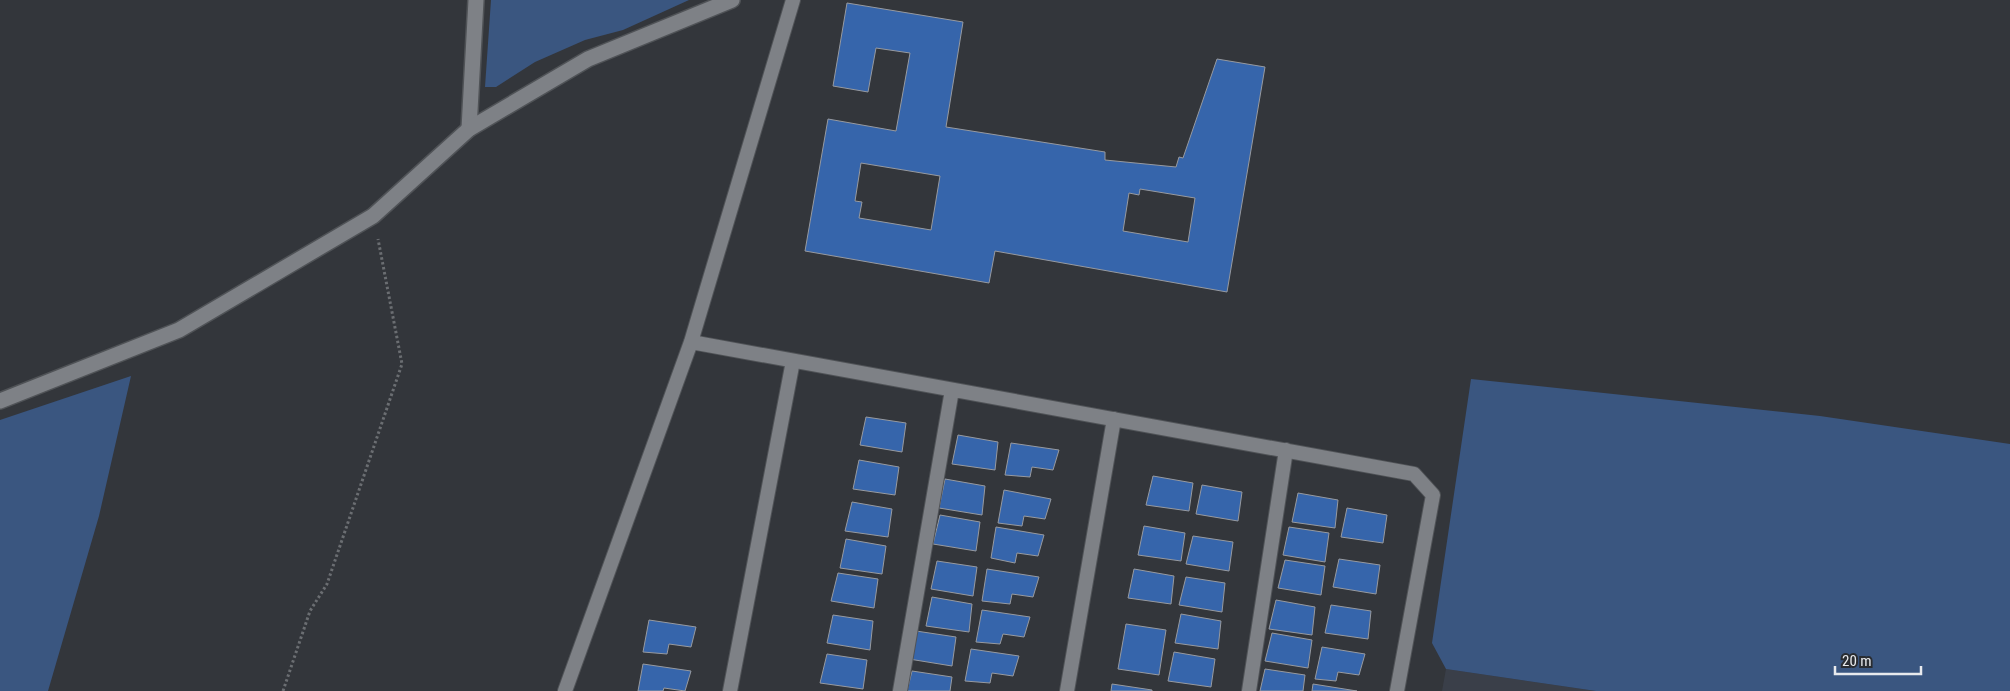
<svg xmlns="http://www.w3.org/2000/svg" width="2010" height="691" font-family="'Roboto Condensed',sans-serif">
  <style>
    .built { fill: #3a3f49 }
    .green { fill: #3a5680 }
    .building { fill: #3665ab; stroke: #979aa0; fill-rule: evenodd }
    .lines { fill: none; stroke-linecap: round; stroke-linejoin: round }
    .lane-casing { stroke: #505357; stroke-width: 16 }
    .street-casing { stroke: #505357; stroke-width: 18 }
    .secondary-casing { stroke: #505357; stroke-width: 18 }
    .path { stroke: #6b6e72; stroke-width: 3; stroke-dasharray: 2.5 2.5; stroke-linecap: butt }
    .lane { stroke: #7e8186; stroke-width: 14 }
    .street { stroke: #7e8186; stroke-width: 15 }
    .secondary { stroke: #7e8186; stroke-width: 15 }
  </style>
  <rect width="100%" height="100%" fill="#33363b"/>
  <!-- built -->
  <path class="built" d="M1446,669L1596,691H1442Z"/>
  <!-- green -->
  <path class="green" d="M491,0H689L623,30L585,40L535,62L496,87H485Z
    M131,376L99,516L48,691H0V420Z
    M1471,379L1820,416L2010,444V691H1596L1446,669L1432,643Z"/>
  <!-- building -->
  <path class="building" d="M847,3L963,22L946,127L1105,152V160L1176,167L1179,157L1183,158L1217,59L1265,67L1227,292L995,251L989,283L805,251L828,119L896,131L910,53L876,48L868,92L833,86ZM861,163L940,176L931,230L859,218L862,202L855,201ZM1140,189L1195,198L1188,242L1123,231L1129,193L1139,195Z
    M866,417L906,423L902,452L860,445Z
    M958,435L998,442L995,470L952,464Z
    M1011,443L1059,450L1053,470L1032,467L1030,477L1005,475Z
    M859,460L899,467L895,495L853,489Z
    M1153,476L1193,483L1189,511L1146,505Z
    M945,479L985,486L982,515L939,508Z
    M1202,485L1242,492L1238,521L1196,514Z
    M1004,490L1051,499L1045,519L1024,516L1022,526L998,523Z
    M1298,493L1338,500L1335,528L1292,522Z
    M852,502L892,509L888,537L845,531Z
    M1347,508L1387,515L1383,543L1341,537Z
    M940,515L980,522L976,551L933,544Z
    M1144,526L1185,533L1181,561L1138,555Z
    M996,527L1044,535L1038,556L1017,553L1015,563L991,558Z
    M1289,527L1329,533L1325,562L1283,555Z
    M1193,536L1233,542L1229,571L1186,564Z
    M846,539L886,546L882,574L840,568Z
    M1339,559L1380,565L1376,594L1333,587Z
    M1285,560L1325,566L1321,595L1278,588Z
    M937,561L977,567L973,596L931,589Z
    M987,569L1039,577L1033,597L1012,594L1010,604L982,601Z
    M1134,569L1174,576L1171,604L1128,598Z
    M838,573L878,579L874,608L831,601Z
    M1186,577L1225,583L1222,612L1179,605Z
    M932,597L972,604L969,632L926,626Z
    M1276,600L1315,607L1312,635L1269,629Z
    M1331,605L1371,611L1368,639L1325,633Z
    M982,610L1030,617L1024,637L1003,634L1000,644L976,642Z
    M1181,614L1221,621L1218,649L1175,643Z
    M833,615L873,621L870,650L827,643Z
    M649,620L696,627L691,647L669,644L667,654L643,652Z
    M1126,624L1166,630L1159,675L1118,669Z
    M916,631L956,637L952,666L909,659Z
    M1272,633L1312,640L1308,668L1265,661Z
    M1322,647L1365,654L1359,675L1338,672L1336,681L1315,679Z
    M971,649L1019,656L1013,676L992,673L990,683L965,681Z
    M1174,652L1215,659L1211,687L1168,681Z
    M827,654L867,660L863,689L820,683Z
    M643,664L691,671L685,691L664,688L663,691H638Z
    M1265,669L1305,675L1303,691H1260Z
    M912,671L952,677L950,691H907Z
    M1112,684L1152,690V691H1111Z
    M1313,684L1357,691H1312Z"/>
  <g class="lines">
    <!-- lane casing -->
    <g class="lane-casing">
      <path id="lane" d="M691,342L1414,474L1433,495L1397,691
        M565,691L691,342L793,0
        M730,691L793,361
        M900,691L952,390
        M1067,691L1114,419
        M1249,691L1286,450"/>
    </g>
    <!-- street casing -->
    <g class="street-casing">
      <path id="street" d="M469,129L476,0"/>
    </g>
    <!-- secondary casing -->
    <g class="secondary-casing">
      <path id="secondary" d="M0,401L179,330L373,216L469,129L588,59L732,0"/>
    </g>
    <!-- path -->
    <path class="path" d="M283,691L310,611L327,584L402,364L378,239"/>
    <!-- lane -->
    <use href="#lane" class="lane"/>
    <!-- street -->
    <use href="#street" class="street"/>
    <!-- secondary -->
    <use href="#secondary" class="secondary"/>
  </g>
  <!-- scale -->
  <path d="M1835 666v8h86v-8" fill="none" stroke="#e8eaed" stroke-width="2.5"/>
  <text x="1842" y="666" font-size="15" fill="#e8eaed" stroke="#292c31" stroke-width="4" paint-order="stroke">20 m</text>
</svg>
